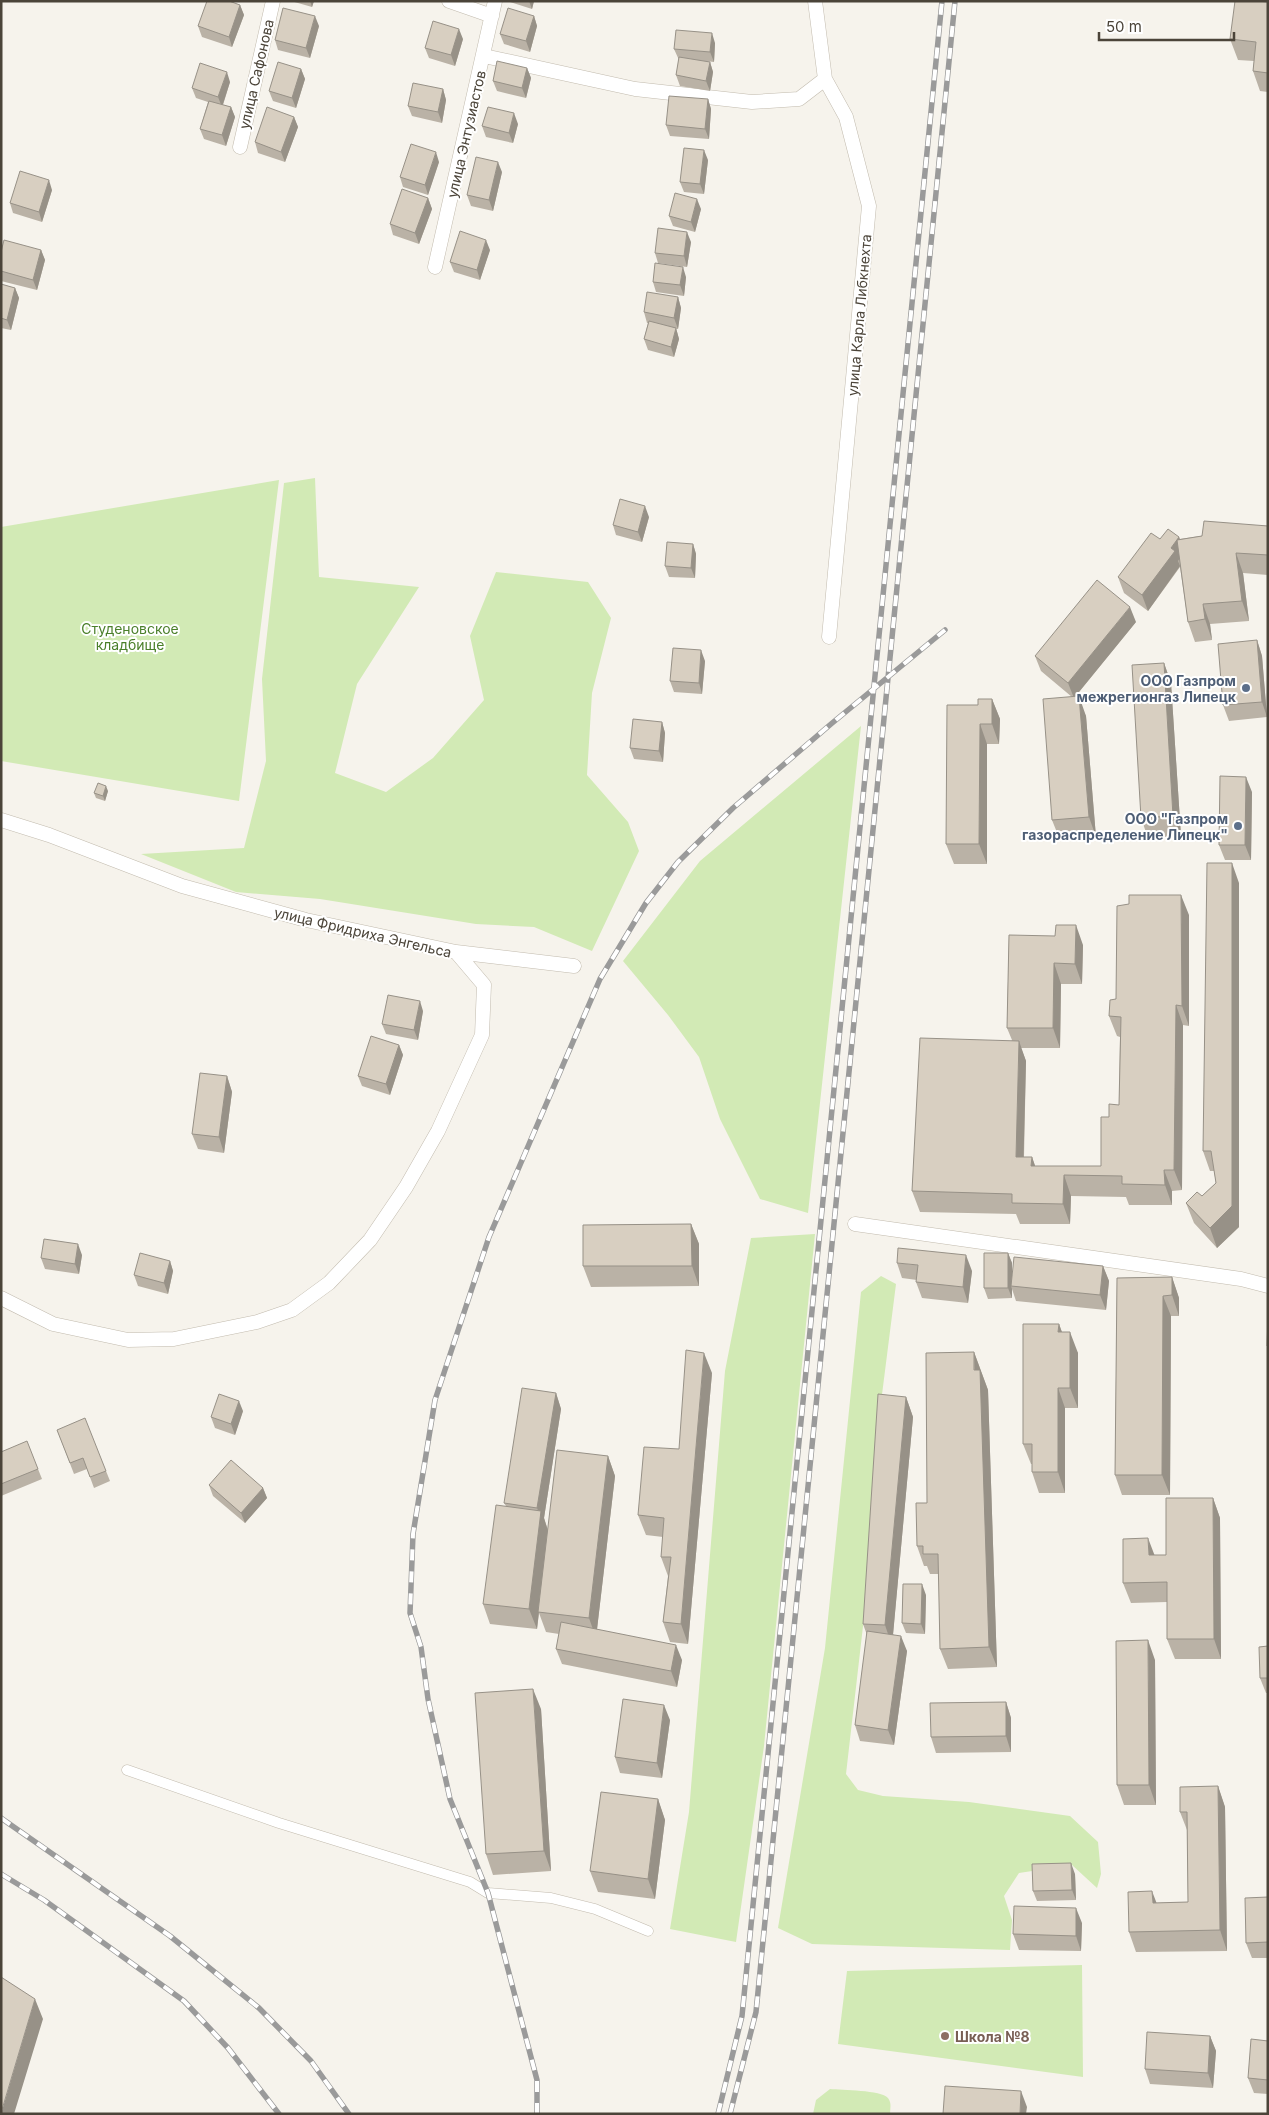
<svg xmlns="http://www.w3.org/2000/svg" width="1269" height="2115" font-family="Inter,sans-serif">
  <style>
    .green { fill: #d2eab5 }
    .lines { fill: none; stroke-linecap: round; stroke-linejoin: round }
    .pedestrian-casing { stroke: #c2bbae; stroke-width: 11 }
    .minor-casing { stroke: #c2bbae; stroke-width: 15 }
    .pedestrian { stroke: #fff; stroke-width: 10 }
    .minor { stroke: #fff; stroke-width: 14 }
    .rail-casing { stroke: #9a9a9a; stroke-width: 5.5 }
    .rail { stroke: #fff; stroke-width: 4; stroke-dasharray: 11; stroke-linecap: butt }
    .wall { fill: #bab2a6 }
    .shaded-wall { fill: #979187 }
    .building { fill: #d8cfc1; stroke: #979187 }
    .service-dot { fill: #5c6f8a; stroke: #fff; stroke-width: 2 }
    .education-dot { fill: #8d6e63; stroke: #fff; stroke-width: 2 }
    .labels { text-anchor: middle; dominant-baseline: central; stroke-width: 4; stroke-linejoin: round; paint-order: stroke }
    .street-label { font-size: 14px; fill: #4b4439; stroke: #fff }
    .park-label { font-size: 14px; fill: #4a7f2a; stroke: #fff }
    .service-label { font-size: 14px; font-weight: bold; fill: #4e5e75; stroke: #fff; text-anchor: end }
    .education-label { font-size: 14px; font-weight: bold; fill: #785e54; stroke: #fff; text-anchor: start }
  </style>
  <rect width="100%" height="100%" fill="#f6f3ec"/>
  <!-- green -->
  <path class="green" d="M315,478L319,577L419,587L357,684L335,773L386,792L433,758L484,700L470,636L496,572L588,582L611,618L592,693L587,775L628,822L639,851L592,951L534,927L476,924L320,899L236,892L141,854L244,848L266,761L262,679L284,483Z
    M279,480L239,801L1,761V527Z
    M861,726L808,1213L760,1199L720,1119L699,1057L668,1015L623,961L700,861Z
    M815,1234L764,1746L736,1942L670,1929L689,1812L725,1371L751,1238Z
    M881,1276L896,1284L877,1434L872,1548L846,1774L858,1790L883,1796L969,1802L1070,1816L1098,1842L1101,1874L1097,1888L1072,1865L1019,1873L1004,1896L1012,1920L1010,1950L812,1944L778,1928L825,1648L861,1292Z
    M1082,1965L1083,2077L838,2044L847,1971Z
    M830,2089C842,2090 881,2090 888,2098C892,2103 890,2109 890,2114H813L816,2100Z"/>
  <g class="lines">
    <!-- pedestrian casing -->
    <g class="pedestrian-casing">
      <path id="pedestrian" d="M127,1770L279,1823L470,1882L488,1893L551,1898L595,1909L648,1931"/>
    </g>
    <!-- minor casing -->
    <g class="minor-casing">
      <path id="minor" d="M449,1L492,16
        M815,1L825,79L846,117L869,206L829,637
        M484,56L635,89L752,102L799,99L825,79
        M240,147L273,1
        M435,267L495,1
        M1,820L49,835L182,886L306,920L456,952L484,985L482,1035L438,1131L406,1187L370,1240L329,1283L292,1310L257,1322L174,1339L128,1340L53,1324L1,1298
        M456,952L574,966
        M855,1224L1241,1279L1268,1286"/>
    </g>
    <!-- pedestrian -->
    <use href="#pedestrian" class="pedestrian"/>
    <!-- minor -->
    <use href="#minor" class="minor"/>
    <!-- rail casing -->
    <g class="rail-casing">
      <path id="rail" d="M1,1818L170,1936L259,2008L311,2061L349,2114
        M1,1874L44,1900L184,2001L228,2048L279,2114
        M537,2114V2080L488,1893L450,1799L428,1699L421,1647L410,1613L413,1534L435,1400L489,1237L600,979L646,903L678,862L733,808L831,724L945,630
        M718,2114L742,2016L942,1
        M730,2114L756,2012L955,1"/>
    </g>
    <!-- rail -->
    <use href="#rail" class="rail"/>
  </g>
  <!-- wall -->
  <path class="wall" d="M291,1H314L312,7Z
    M510,1H534L532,9L510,2Z
    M1268,2V92L1260,91L1253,71L1254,61L1238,60L1230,39Z
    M240,5L244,15L232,47L202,37L198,26Z
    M534,16L537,26L530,52L504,44L500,34Z
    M319,26L310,58L278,50L275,40Z
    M463,39L455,66L429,58L425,48Z
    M715,43L714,62L705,61L710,62L713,72L710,91L680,86L676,75L679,60L674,49Z
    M527,68L531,78L526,98L497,91L493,81Z
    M301,69L305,79L296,108L273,101L269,91Z
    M230,82L223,105L231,107L235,117L226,146L204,139L200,129L208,102L196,98L192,88Z
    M443,89L446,100L442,123L412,116L408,106Z
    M708,99L711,109L709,139L670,136L666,125Z
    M294,117L298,127L285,162L258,153L255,142Z
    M518,124L513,143L486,137L482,126Z
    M708,160L704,194L684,192L680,182Z
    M439,162L428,195L403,187L400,177Z
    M502,172L493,211L471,206L467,195Z
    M52,190L42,222L13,213L10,203Z
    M428,198L432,209L419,244L393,235L390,224Z
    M701,209L695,232L673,226L669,216Z
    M691,242L687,267L658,263L655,253Z
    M41,250L45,260L37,290L1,281V252Z
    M490,250L480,280L454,272L450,262Z
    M686,277L684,296L656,292L653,282Z
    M1,284L15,288L19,298L11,330L1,328Z
    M678,297L681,308L678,329L673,328H676L679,339L674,357L648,350L644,339L648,323H647L644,312Z
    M649,517L642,542L616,535L613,525Z
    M1268,526V575L1243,573L1249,621L1210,624L1212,640L1195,642L1188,622L1180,567L1148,611L1124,593L1118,577L1160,539L1179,537L1180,539Z
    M693,544L696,554L695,578L669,577L665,566Z
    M1136,622L1075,697L1086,716L1096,837L1060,840L1052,820L1072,697L1041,671L1035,656Z
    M1257,640L1262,656L1267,717L1229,721L1223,705Z
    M705,661L702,694L674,692L670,681Z
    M1164,663L1171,683L1181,836L1148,838L1141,818Z
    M992,699L1000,719L999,744H987V864H954L946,844L978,705Z
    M662,722L665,733L663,762L634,759L630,748Z
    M108,791L105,801L96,798L94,793Z
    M1252,792L1251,860H1225L1219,845Z
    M1239,883V1227L1217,1248L1194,1223L1186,1203L1202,1196L1216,1183L1214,1171H1210L1203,1151Z
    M1189,915V1026L1183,1025L1182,1190L1172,1191V1205H1129L1126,1197L1071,1196L1070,1224H1020L1016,1214L920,1212L912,1191L1012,1040L1007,1028L1009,935L1083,945L1082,984H1061L1060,1048H1021L1026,1061L1024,1157H1032L1035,1166H1101L1109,1117L1119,1105L1120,1037L1117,1036L1109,1016L1116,999Z
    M423,1011L418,1040L386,1034L382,1024Z
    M399,1045L403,1055L390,1095L362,1086L358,1076Z
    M227,1076L232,1092L224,1153L198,1149L192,1134Z
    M691,1224L699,1244V1286L591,1287L583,1266Z
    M1008,1253L1012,1263V1275L1103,1266L1109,1281L1106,1310L1016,1301L1012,1289V1298L988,1299L984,1288Z
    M82,1255L79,1274L45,1269L41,1258Z
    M170,1261L173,1271L168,1294L138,1286L134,1275Z
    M897,1263L972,1271L968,1303L922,1298L916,1282L917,1280L902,1278Z
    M1172,1277L1179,1298V1316H1171L1170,1495H1122L1115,1475L1117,1278Z
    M1059,1324L1062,1332L1078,1353V1408H1065V1493H1039L1032,1472V1464H1031L1023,1444Z
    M974,1352L988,1390L997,1667L948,1669L940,1649L939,1574H930L927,1566H924L917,1546Z
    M712,1373L688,1644L670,1642L663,1622L668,1576L661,1557L663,1537L646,1535L638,1515L679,1449Z
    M556,1393L561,1409L544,1518L548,1530L608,1456L615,1476L597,1629L682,1660L677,1687L562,1664L556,1649L559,1634L546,1632L539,1613L537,1629L490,1624L483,1604L506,1506L504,1503Z
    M906,1397L913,1417L893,1634L907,1651L894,1745L860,1741L855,1725L867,1635L863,1624Z
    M243,1411L235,1435L215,1428L211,1417Z
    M57,1430L106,1471L110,1481L94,1488L87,1469L74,1474Z
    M1,1452L38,1469L42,1479L1,1496Z
    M209,1485L263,1488L267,1498L245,1523L213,1496Z
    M1213,1498L1220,1518L1221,1659H1175L1167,1639V1602L1131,1603L1123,1583L1154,1555H1166Z
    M926,1595L925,1634L906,1633L902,1623Z
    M1268,1646V1693H1266L1260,1678Z
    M1155,1660L1156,1805H1124L1117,1785Z
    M1006,1702L1011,1718V1752L936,1753L931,1737Z
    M541,1709L551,1871L493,1875L486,1854Z
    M670,1720L662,1778L620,1773L615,1757Z
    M1218,1786L1225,1807L1227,1951L1136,1952L1129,1932L1157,1903L1188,1902L1187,1830L1180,1812Z
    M658,1799L665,1820L655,1899L598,1892L590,1871Z
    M1075,1874L1076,1900L1037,1901L1033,1891Z
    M1268,1897V1958H1252L1246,1943Z
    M1082,1923L1081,1951L1019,1950L1013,1934Z
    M1210,2036L1216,2051L1213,2088L1150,2084L1145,2069Z
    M1268,2041V2094L1254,2093L1248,2078Z"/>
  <!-- shaded-wall -->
  <path class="shaded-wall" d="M310,1H314L312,7Z
    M529,1H534L532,9Z
    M240,5L244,15L232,47L229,37Z
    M315,16L319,26L310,58L306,48Z
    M534,16L537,26L530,52L526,41Z
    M459,29L463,39L455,66L451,55Z
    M712,33L715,43L714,62L710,52Z
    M710,62L713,72L710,91L706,81Z
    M527,68L531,78L526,98L522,88Z
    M301,69L305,79L296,108L292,98Z
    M227,72L230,82L222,107L218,97Z
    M443,89L446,100L442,123L438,112Z
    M708,99L711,109L709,139L705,129Z
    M231,107L235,117L226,146L222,135Z
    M514,113L518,124L513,143L509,133Z
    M294,117L298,127L285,162L281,152Z
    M704,150L708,160L704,194L700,184Z
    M436,152L439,162L428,195L425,185Z
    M498,162L502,172L493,211L489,200Z
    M49,180L52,190L42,222L39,212Z
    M428,198L432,209L419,244L415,233Z
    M697,199L701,209L695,232L691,222Z
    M687,232L691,242L687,267L684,256Z
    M486,240L490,250L480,280L477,270Z
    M41,250L45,260L37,290L33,280Z
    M683,267L686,277L684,296L680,285Z
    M15,288L19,298L11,330L7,320Z
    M678,297L681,308L678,329L674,318Z
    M676,328L679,339L674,357L671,347Z
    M645,506L649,517L642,542L638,532Z
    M1179,537L1184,552L1178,561L1180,566L1148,611L1142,595L1171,548Z
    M693,544L696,554L695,578L691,568Z
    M1236,553L1243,573L1249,621L1242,601Z
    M1203,604L1210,624L1212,640L1205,619Z
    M1130,607L1136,622L1074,698L1068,683Z
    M1257,640L1262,656L1267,717L1262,702Z
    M701,650L705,661L702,694L699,683Z
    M1164,663L1171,683L1181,836L1173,816Z
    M1079,696L1086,716L1096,837L1089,817Z
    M992,699L1000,719L999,744L992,724Z
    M662,722L665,733L663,762L659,751Z
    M980,724L987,744V864L979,844Z
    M1246,777L1252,792L1251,860L1245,845Z
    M106,786L108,791L105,801L103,796Z
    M1232,863L1239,883V1227L1217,1248L1210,1228L1232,1206Z
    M1181,895L1189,915V1026L1182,1006Z
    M1076,925L1083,945L1082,984L1075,964Z
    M1054,963L1061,984L1060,1048L1053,1028Z
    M420,1001L423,1011L418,1040L414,1030Z
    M1176,1005L1183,1025L1182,1190L1174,1170Z
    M1019,1041L1026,1061L1023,1178L1016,1157Z
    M399,1045L403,1055L390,1095L386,1084Z
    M227,1076L232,1092L224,1153L219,1137Z
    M1032,1157L1039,1177L1031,1166Z
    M1164,1170L1172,1191V1205L1165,1185Z
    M1064,1175L1071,1196L1070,1224L1063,1204Z
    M691,1224L699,1244V1286L692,1266Z
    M78,1244L82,1255L79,1274L75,1264Z
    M1008,1253L1012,1263V1286H1011L1012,1289V1298L1008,1288Z
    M966,1255L972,1271L968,1303L963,1287Z
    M170,1261L173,1271L168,1294L164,1283Z
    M1103,1266L1109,1281L1106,1310L1100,1295Z
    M1172,1277L1179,1298V1316L1172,1295Z
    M1163,1296L1171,1316L1170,1495L1162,1475Z
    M1059,1324L1066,1344L1058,1332Z
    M1070,1332L1078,1353V1408L1070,1388Z
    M974,1352L988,1390L997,1667L989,1647Z
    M704,1353L712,1373L688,1644L681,1624Z
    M1058,1388L1065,1408V1493L1058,1472Z
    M556,1393L561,1409L544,1518L548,1531L537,1629L529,1609L540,1516L537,1508Z
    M906,1397L913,1417L892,1646L885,1625Z
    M239,1401L243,1411L235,1435L231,1424Z
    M608,1456L615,1476L596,1638L589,1618Z
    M263,1488L267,1498L245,1523L241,1513Z
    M1213,1498L1220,1518L1221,1659L1214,1639Z
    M1148,1538L1156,1559L1149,1555Z
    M922,1584L926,1595L925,1634L921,1624Z
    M901,1636L907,1651L894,1745L888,1730Z
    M1148,1640L1155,1660L1156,1805L1149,1785Z
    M676,1645L682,1660L677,1687L671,1671Z
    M533,1689L541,1709L551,1871L544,1851Z
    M1006,1702L1011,1718V1752L1006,1736Z
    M664,1705L670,1720L662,1778L657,1763Z
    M1218,1786L1225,1807L1227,1951L1220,1930Z
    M658,1799L665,1820L655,1899L648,1879Z
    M1071,1863L1075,1874L1076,1900L1072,1890Z
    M1152,1891L1160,1912L1153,1903Z
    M1076,1908L1082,1923L1081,1951L1076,1936Z
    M35,1999L43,2019L14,2114H1Z
    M1210,2036L1216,2051L1213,2088L1208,2073Z
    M1021,2091L1027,2107L1026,2114H1020Z"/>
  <!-- building -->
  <path class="building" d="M207,1H229L240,5L229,37L198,26Z
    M1235,1H1257L1268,2V73L1253,71L1256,42L1230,39Z
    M283,8L315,16L306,48L275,40Z
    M508,8L534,16L526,41L500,34Z
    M433,21L459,29L451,55L425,48Z
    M676,30L712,33L710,52L674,49Z
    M679,57L710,62L706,81L676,75Z
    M497,61L527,68L522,88L493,81Z
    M278,62L301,69L292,98L269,91Z
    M200,63L227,72L218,97L192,88Z
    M413,83L443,89L438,112L408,106Z
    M669,96L708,99L705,129L666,125Z
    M209,101L231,107L222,135L200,129Z
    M267,107L294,117L281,152L255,142Z
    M488,107L514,113L509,133L482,126Z
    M411,144L436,152L425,185L400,177Z
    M684,148L704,150L700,184L680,182Z
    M476,157L498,162L489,200L467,195Z
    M20,171L49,180L39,212L10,203Z
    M402,189L428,198L415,233L390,224Z
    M675,193L697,199L691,222L669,216Z
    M658,228L687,232L684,256L655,253Z
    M460,231L486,240L477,270L450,262Z
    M4,240L41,250L33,280L1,271V252Z
    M655,263L683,267L680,285L653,282Z
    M1,284L15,288L7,320L1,318Z
    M647,292L678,297L674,318L644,312Z
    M649,321L676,328L671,347L644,339Z
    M620,499L645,506L638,532L613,525Z
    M1204,521L1268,526V555L1236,553L1242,601L1203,604L1205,619L1188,622L1177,540L1202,536Z
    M1168,529L1179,537L1171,548L1175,551L1142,595L1118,577L1151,533L1160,539Z
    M667,542L693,544L691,568L665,566Z
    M1097,580L1130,607L1068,683L1035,656Z
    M1257,640L1262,702L1223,705L1218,644Z
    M673,648L701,650L699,683L670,681Z
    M1164,663L1173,816L1141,818L1132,665Z
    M1079,696L1089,817L1052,820L1043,699Z
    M978,699H992V724H980L979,844H946L947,705H978Z
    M633,719L662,722L659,751L630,748Z
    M1220,776L1246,777L1245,845H1219Z
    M98,783L106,786L103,796L94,793Z
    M1207,863H1232V1206L1210,1228L1186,1203L1197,1192L1202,1196L1216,1183L1211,1151H1203Z
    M1129,895H1181L1182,1006L1176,1005L1174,1170H1164L1165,1185L1122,1184V1176L1064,1175L1063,1204L1012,1203V1194L912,1191L920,1038L1019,1041L1016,1157H1032L1031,1166H1101V1117H1109V1104L1119,1105L1121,1017L1109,1016L1110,1000L1116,999L1117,906L1129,904Z
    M1056,925H1076L1075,964L1054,963L1053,1028H1007L1009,935L1055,936Z
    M388,995L420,1001L414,1030L382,1024Z
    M371,1036L399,1045L386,1084L358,1076Z
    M200,1073L227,1076L219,1137L192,1134Z
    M691,1224L692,1266H583V1225Z
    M44,1239L78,1244L75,1264L41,1258Z
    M898,1248L966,1255L963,1287L916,1282L918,1265L897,1263Z
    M140,1253L170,1261L164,1283L134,1275Z
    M984,1253H1008V1288H984Z
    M1014,1257L1103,1266L1100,1295L1011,1286Z
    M1172,1277V1295L1163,1296L1162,1475H1115L1117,1278Z
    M1268,1317V1346H1267Z
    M1023,1324H1059L1058,1332H1070V1388H1058V1472H1032V1444H1023Z
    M686,1350L704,1353L681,1624L663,1622L671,1557H661L664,1518L638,1515L644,1447L679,1449Z
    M974,1352V1370H980L989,1647L940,1649L938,1554H923V1546H917L916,1503H927L926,1353Z
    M522,1388L556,1393L537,1508L504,1503Z
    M219,1394L239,1401L231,1424L211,1417Z
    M878,1394L906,1397L885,1625L863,1624Z
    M85,1418L106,1471L90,1477L83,1458L70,1463L57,1430Z
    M27,1441L38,1469L1,1484V1452Z
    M557,1450L608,1456L589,1618L538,1612Z
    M231,1460L263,1488L241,1513L209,1485Z
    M1166,1498H1213L1214,1639H1167V1582L1123,1583V1539L1148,1538L1149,1555H1166Z
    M496,1505L541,1511L529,1609L483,1604Z
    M903,1584H922L921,1624L902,1623Z
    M561,1622L676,1645L671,1671L556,1649Z
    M867,1631L901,1636L888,1730L855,1725Z
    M1148,1640L1149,1785H1117L1116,1641Z
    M1268,1646V1678H1260L1259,1647Z
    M533,1689L544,1851L486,1854L475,1693Z
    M623,1699L664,1705L657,1763L615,1757Z
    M1006,1702V1736L931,1737L930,1703Z
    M1218,1786L1220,1930L1129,1932L1128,1892L1152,1891L1153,1903L1188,1902L1187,1812H1180V1787Z
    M601,1792L658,1799L648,1879L590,1871Z
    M1071,1863L1072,1890L1033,1891L1032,1864Z
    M1268,1897V1942L1246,1943L1245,1898Z
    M1014,1906L1076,1908V1936L1013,1934Z
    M1,1977L35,1999L1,2113Z
    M1147,2032L1210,2036L1208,2073L1145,2069Z
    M1251,2039L1268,2041V2080L1248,2078Z
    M945,2086L1021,2091L1020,2114H943Z"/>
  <!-- markers -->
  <g class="service-dot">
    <circle cx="1246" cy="688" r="5"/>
    <circle cx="1238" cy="826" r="5"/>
  </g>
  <circle class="education-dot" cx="945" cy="2036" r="5"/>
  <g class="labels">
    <!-- street labels -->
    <g class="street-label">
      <text transform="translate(256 74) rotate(-77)">улица Сафонова</text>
      <text transform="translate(466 134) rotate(-77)">улица Энтузиастов</text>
      <text transform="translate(859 315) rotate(-85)">улица Карла Либкнехта</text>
      <text transform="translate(363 932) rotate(13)">улица Фридриха Энгельса</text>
    </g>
    <!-- park labels -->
    <g class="park-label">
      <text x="130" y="628">Студеновское<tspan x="130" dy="16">кладбище</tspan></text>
    </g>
    <!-- service labels -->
    <g class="service-label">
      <text x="1236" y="680">ООО Газпром<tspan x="1236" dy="16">межрегионгаз Липецк</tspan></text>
      <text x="1228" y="818">ООО "Газпром<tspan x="1228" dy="16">газораспределение Липецк"</tspan></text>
    </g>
    <!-- education labels -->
    <g class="education-label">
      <text x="955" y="2036">Школа №8</text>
    </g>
  </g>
  <!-- border -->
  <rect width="1269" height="2115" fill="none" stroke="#4b4439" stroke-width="5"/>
  <!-- scale -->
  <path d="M1099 32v8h135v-8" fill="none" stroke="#4b4439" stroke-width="2.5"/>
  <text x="1106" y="32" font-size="15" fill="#4b4439" stroke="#ffffff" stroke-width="4" paint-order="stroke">50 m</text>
</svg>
